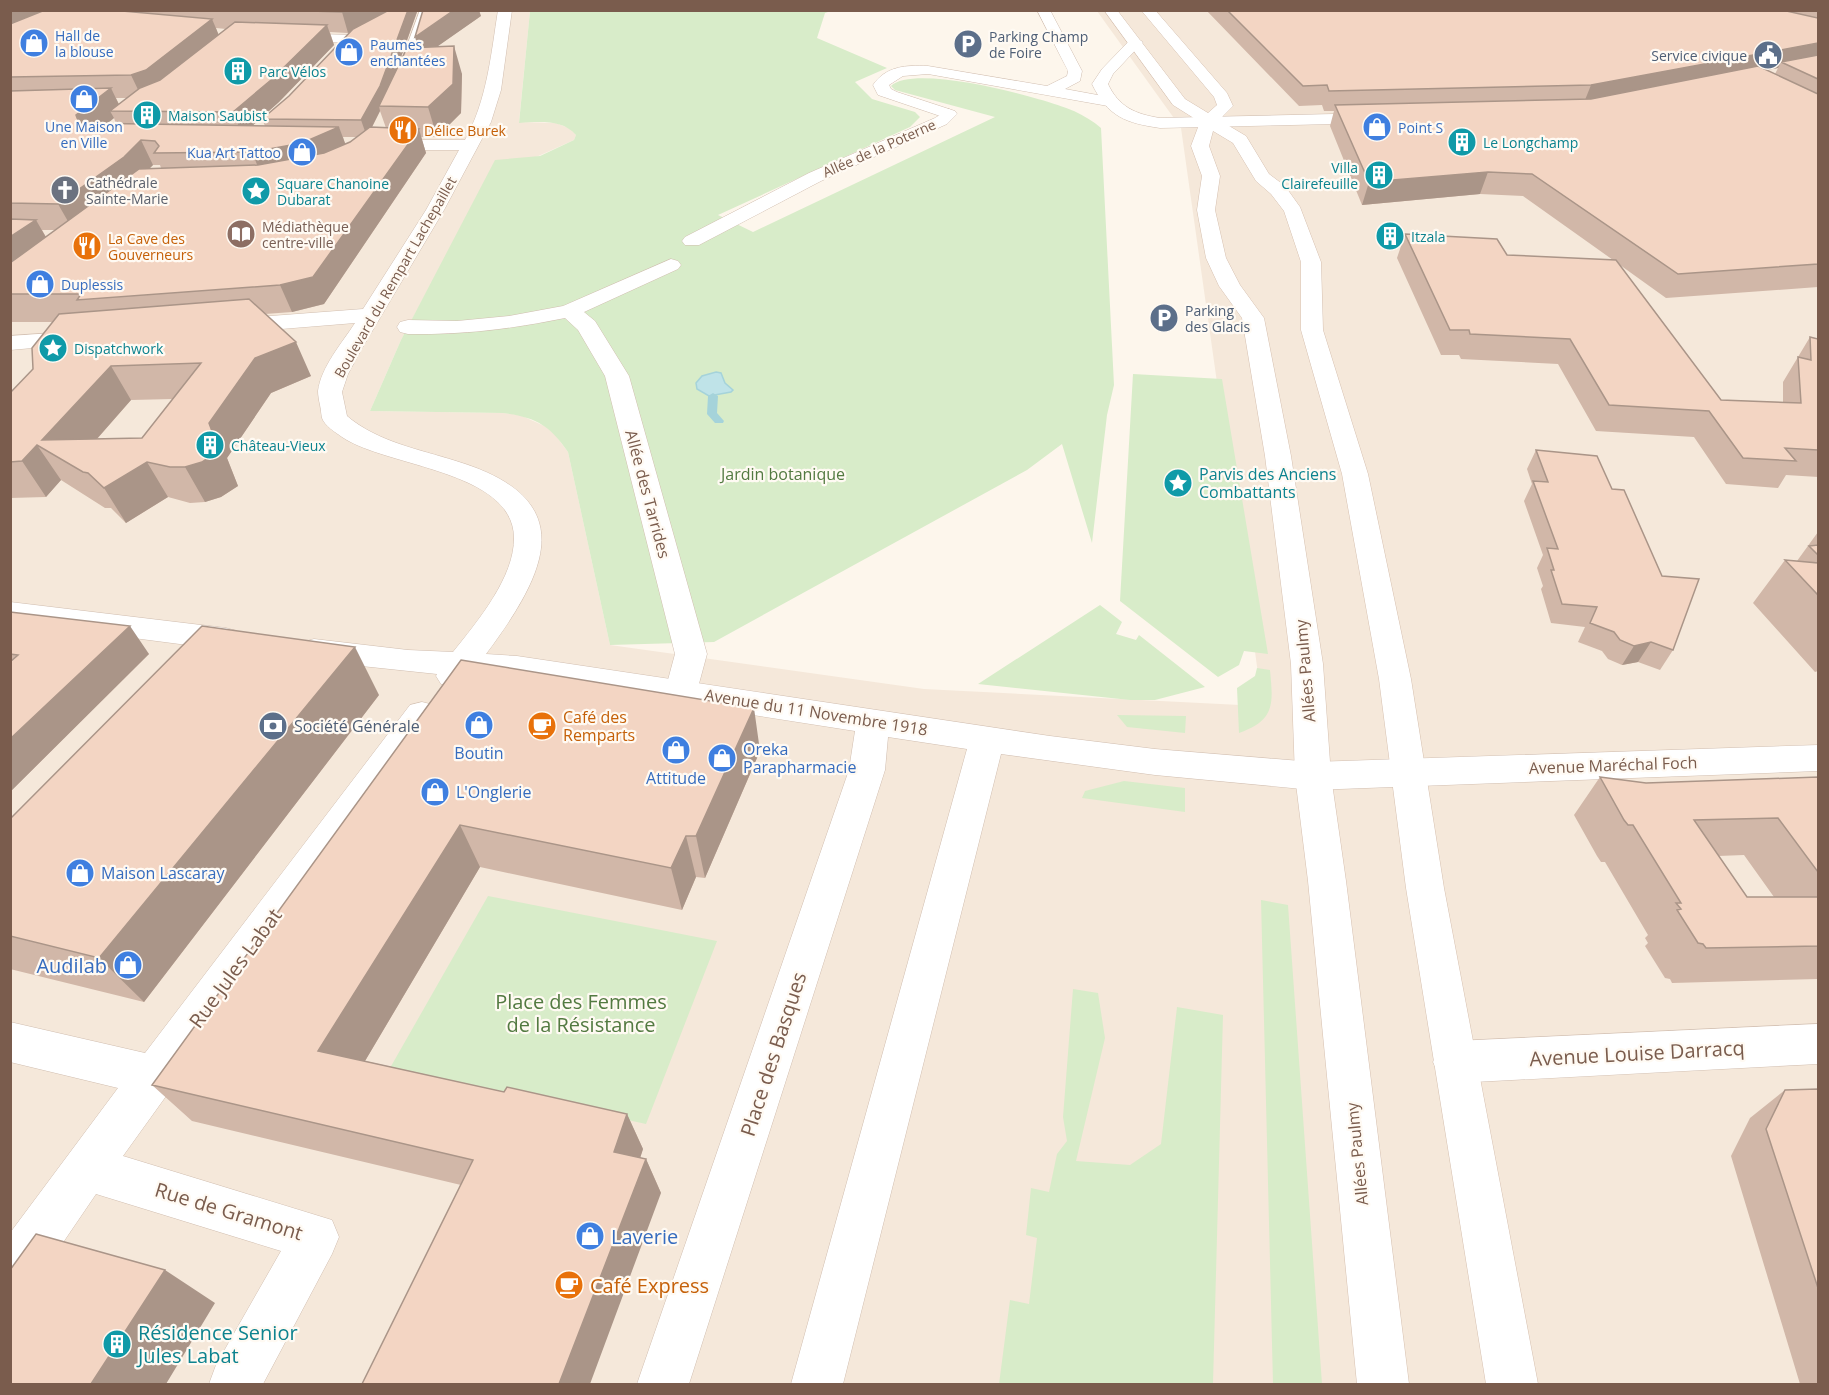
<svg xmlns="http://www.w3.org/2000/svg" width="1829" height="1395" font-family="'Open Sans',sans-serif">
  <style>
    .residential { fill: #f5e8da }
    .green { fill: #d8ecc9 }
    .water { fill: #bfe3e8; stroke: #a5d3da; stroke-width: 1.5 }
    .lines { fill: none; stroke-linecap: round; stroke-linejoin: round }
    .stream { fill: #a5d3da; fill-rule: evenodd }
    .pedestrian-casing { stroke: #d1beb0; stroke-width: 1 }
    .minor-casing { stroke: #d1beb0; stroke-width: 1 }
    .tertiary-casing { stroke: #d1beb0; stroke-width: 1 }
    .secondary-casing { stroke: #d6c0b0; stroke-width: 1 }
    .pedestrian { fill: #fff; fill-rule: evenodd }
    .minor { fill: #fff; fill-rule: evenodd }
    .tertiary { fill: #fff; fill-rule: evenodd }
    .secondary { fill: #fff; fill-rule: evenodd }
    .wall { fill: #d1b7a8; fill-rule: evenodd }
    .shaded-wall { fill: #aa9588 }
    .building { fill: #f3d5c3; stroke: #aa9588; stroke-width: 1.5; fill-rule: evenodd }
    .labels { text-anchor: middle; dominant-baseline: central; stroke-width: 4.5; stroke-linejoin: round; paint-order: stroke }
    .far-shop-label { font-size: 14px; fill: #366cbe; stroke: #fffaf3; text-anchor: start }
    .far-service-label { font-size: 14px; fill: #4e5e75; stroke: #fffaf3; text-anchor: start }
    .far-culture-label { font-size: 14px; fill: #0d838f; stroke: #fffaf3; text-anchor: start }
    .far-food-label { font-size: 14px; fill: #c56008; stroke: #fffaf3; text-anchor: start }
    .far-street-label { font-size: 14px; fill: #7a5c4d; stroke: #fffaf3 }
    .far-worship-label { font-size: 14px; fill: #5b616d; stroke: #fffaf3; text-anchor: start }
    .far-education-label { font-size: 14px; fill: #785e54; stroke: #fffaf3; text-anchor: start }
    .park-label { font-size: 16px; fill: #537a41; stroke: #fffaf3 }
    .culture-label { font-size: 16px; fill: #0d838f; stroke: #fffaf3; text-anchor: start }
    .street-label { font-size: 16px; fill: #7a5c4d; stroke: #fffaf3 }
    .food-label { font-size: 16px; fill: #c56008; stroke: #fffaf3; text-anchor: start }
    .service-label { font-size: 16px; fill: #4e5e75; stroke: #fffaf3; text-anchor: start }
    .shop-label { font-size: 16px; fill: #366cbe; stroke: #fffaf3; text-anchor: start }
    .near-shop-label { font-size: 20px; fill: #366cbe; stroke: #fffaf3; text-anchor: end }
    .near-street-label { font-size: 20px; fill: #7a5c4d; stroke: #fffaf3 }
    .near-park-label { font-size: 20px; fill: #537a41; stroke: #fffaf3 }
    .near-food-label { font-size: 20px; fill: #c56008; stroke: #fffaf3; text-anchor: start }
    .near-culture-label { font-size: 20px; fill: #0d838f; stroke: #fffaf3; text-anchor: start }
  </style>
  <rect width="100%" height="100%" fill="#fdf6ec"/>
  <!-- residential -->
  <path class="residential" d="M10,11H530L519,122L556,123L571,129L576,135L574,140L534,158L481,191L401,340L370,411L503,413L520,415L551,429L568,452L610,645L924,689L1260,706L1262,704L1254,644L1181,128L1097,11H1818V1384H11Z"/>
  <!-- green -->
  <path class="green" d="M530,11H831L825,13L817,38L887,68L855,82L872,99L915,112L920,117L910,127L718,215L753,232L995,117L895,90L891,86C915,63 1044,98 1074,111C1084,116 1093,121 1101,128L1114,385L1107,415L1092,543L1062,444L1027,470L714,642L610,645L568,452C550,425 535,417 503,413L370,411L401,340L495,160L540,156L574,140L576,135C562,119 539,122 519,123Z
    M1133,374L1222,379L1268,654L1244,651L1239,665L1218,677L1120,601Z
    M1100,605L1122,622L1116,634L1136,640L1139,635L1205,687L1155,700H1130L978,684Z
    M1257,668L1270,670C1273,703 1276,720 1239,733L1237,688L1255,676Z
    M1117,715L1186,716L1185,733L1127,727Z
    M1124,781L1185,788V812L1082,798L1085,791Z
    M488,896L717,941L646,1124L390,1068Z
    M1261,900L1288,905L1322,1384H1273Z
    M1073,989L1098,993L1105,1038L1076,1161L1130,1165L1161,1144L1177,1007L1223,1015L1213,1384H999L1010,1300L1029,1304L1037,1238L1026,1235L1031,1188L1049,1192L1057,1154L1067,1141L1063,1117Z"/>
  <!-- water -->
  <path class="water" d="M716,372L721,373L725,383L733,390L731,392L709,396L697,389L696,383L702,376Z"/>
  <g class="lines">
    <!-- stream -->
    <path class="stream" d="M713,393L718,396L717,413L724,421L723,423H715L707,414L708,396Z"/>
    <!-- pedestrian casing -->
    <g class="pedestrian-casing">
      <path id="pedestrian" d="M949,109L957,114L947,124L821,181L699,245H685L682,241L685,237L809,173L935,118Z
        M671,259L678,261L681,265L678,269L584,312L595,321L629,376L707,654L697,691L693,699L681,703L669,699L665,691L675,654L605,376L578,330L565,318C511,329 463,335 408,334L400,332L397,327L400,322L408,320L457,321L509,316L563,306Z
        M10,602L226,628L237,631L242,639L237,647L226,650L10,622Z"/>
    </g>
    <!-- minor casing -->
    <g class="minor-casing">
      <path id="minor" d="M420,10H433L407,90L399,95L394,93L391,90Z
        M498,10H512L501,90L491,122L444,210L361,350L348,374L342,392L347,416C378,442 418,449 456,461C582,499 548,571 486,654L517,656L1050,736L1155,749L1313,762L1818,745V771L1313,790L1155,775L1001,754L843,1384H791L967,749L888,737L885,770L689,1384H637L849,770L855,731L517,678L470,676C461,687 454,688 441,684L436,676L437,674L314,661L303,658L298,650L303,642L314,639L408,650L453,652C477,622 515,577 514,537C512,470 386,467 342,437C335,432 325,426 322,418C321,414 321,409 320,405C319,401 318,395 318,391C321,367 342,343 355,323L231,333L223,331L220,326L223,321L231,319L363,309L426,210L459,150H379L373,149L370,145L373,141L379,140H465C487,100 491,55 498,10Z
        M1037,10H1050L1082,71L1080,81L1065,89L1114,98L1116,101L1114,104L1108,106L928,74L903,76L889,85L891,89L897,92L955,111L957,114L949,119L878,95L873,85C886,66 906,65 928,66L1047,86L1067,76L1068,71Z
        M287,33L351,35L358,39L351,43L282,40L280,37Z
        M81,331L89,333L92,338L89,343L10,350V336Z
        M422,702L434,705L439,714L434,723L123,1156L332,1220L339,1237L332,1254L263,1384H209L216,1365L281,1251L96,1194L28,1294L10,1301V1233L118,1088L10,1062V1022L145,1053L410,705Z
        M1818,1024V1064L1455,1083L1440,1077L1433,1062L1440,1047L1455,1041Z"/>
    </g>
    <!-- tertiary casing -->
    <g class="tertiary-casing">
      <path id="tertiary" d="M1136,38L1143,42L1113,74L1108,84C1119,107 1135,114 1160,118L1377,113L1385,118L1377,123L1160,128C1126,123 1108,117 1092,84L1102,69L1131,39Z"/>
    </g>
    <!-- secondary casing -->
    <g class="secondary-casing">
      <path id="secondary" d="M1104,10H1117L1185,99L1208,113L1217,105L1214,97L1141,10H1155L1227,93L1233,106L1219,120L1246,136L1269,174L1285,186L1300,207L1321,262L1323,330L1368,474L1411,679L1444,888L1538,1384H1486L1406,888L1379,679L1342,474L1301,330V262L1284,211L1271,194L1256,181L1233,143L1213,131L1209,146L1220,176L1215,210L1226,258L1240,285L1264,318L1291,456L1323,664L1331,776L1346,881L1409,1384H1357L1308,881L1295,776L1291,664L1265,456L1242,318L1219,286L1206,258L1197,210L1202,176L1191,146L1200,122L1173,105Z"/>
    </g>
    <!-- pedestrian -->
    <use href="#pedestrian" class="pedestrian"/>
    <!-- minor -->
    <use href="#minor" class="minor"/>
    <!-- tertiary -->
    <use href="#tertiary" class="tertiary"/>
    <!-- secondary -->
    <use href="#secondary" class="secondary"/>
  </g>
  <!-- wall -->
  <path class="wall" d="M10,10H416L417,12L397,69L418,48L481,16L436,47L462,74L461,113L437,137H421L426,153L324,304L292,312L265,314L311,376L271,393L227,458L238,486L221,497L205,502L190,503L168,497L126,523L111,508H105L61,480L46,497L10,498V393L33,369L53,322H10ZM216,28L226,29L218,35ZM330,32L348,33L350,32L289,96L262,119L265,126H252L279,102L334,45ZM116,98H127L119,104ZM380,111L386,128L372,127ZM114,118L116,124H107ZM343,137H357L350,142L345,144ZM153,165H160L161,168L149,169ZM42,230H56L46,237ZM173,399L142,438L97,439L131,400Z
    M1206,10H1818V287L1666,298L1620,265L1721,400L1783,402V382L1810,337L1818,339V477L1786,475L1778,488L1726,484L1694,437L1596,431L1558,364L1461,359L1459,355H1441L1397,258L1405,234L1507,255L1613,260L1523,196L1480,194L1362,205L1330,126L1334,111H1324L1322,105L1299,106ZM1778,68L1775,74L1766,70Z
    M1536,450L1673,650L1660,670L1638,662L1622,665L1608,659L1602,651L1578,642L1585,627L1551,623L1541,589L1543,586L1537,568L1543,555L1524,501L1532,484L1527,469Z
    M1818,532V671L1815,672L1753,603L1785,560L1797,561Z
    M10,612L149,654L10,792Z
    M461,660L760,751L705,878L696,877L682,910L480,867L365,1061L504,1092L627,1114L643,1149L640,1158L646,1159L661,1193L461,1185L192,1121L152,1085Z
    M379,695L144,1002L10,969V819Z
    M1600,777L1646,783L1818,777V979L1672,983L1670,979L1665,978L1645,946L1648,943L1645,938L1648,935L1605,862H1601L1597,856L1574,815ZM1744,855L1774,897H1747L1718,856Z
    M1818,1089V1384H1800L1731,1156L1750,1118L1785,1090Z"/>
  <!-- shaded-wall -->
  <path class="shaded-wall" d="M14,10H69L10,38V12Z
    M345,10H393L348,33L342,12Z
    M408,10H416L417,12L385,102L379,106L380,111L367,137L361,120Z
    M454,10H479L481,16L421,58L415,37Z
    M212,19L221,40L142,98L131,75Z
    M327,25L334,45L279,102L242,135L233,112Z
    M1818,43V60L1781,62L1778,68L1583,105L1591,85Z
    M454,46L462,74L461,113L437,137L428,107Z
    M111,88L122,111H110L114,118L88,139L76,115Z
    M339,127L348,151L262,177L252,152Z
    M419,129L426,153L324,304L292,312L280,285Z
    M141,140L153,165L136,182L73,230L58,204Z
    M1488,172L1480,194L1362,205L1369,182Z
    M36,220L51,246L10,276V237Z
    M296,342L311,376L271,393L227,458L238,486L221,497L205,502L185,467L209,423L255,358Z
    M111,366L131,400L73,466L42,440Z
    M37,445L61,480L46,497L22,461Z
    M147,462L168,497L126,523L104,488Z
    M130,626L149,654L10,792V739Z
    M1651,642L1638,662L1622,665L1634,646Z
    M355,647L379,695L144,1002L99,958Z
    M754,708L760,751L705,878L696,836Z
    M460,825L480,867L349,1088L318,1051Z
    M686,836L696,877L682,910L671,868Z
    M627,1114L643,1149L631,1186L614,1152Z
    M646,1159L661,1193L590,1384H559Z
    M165,1270L215,1303L166,1384H91Z"/>
  <!-- building -->
  <path class="building" d="M45,10H111L212,19L146,70L131,75L10,77V24Z
    M277,10H345L342,12Z
    M389,10H408L380,86L361,120L262,119L289,96L353,29Z
    M423,10H454L415,37Z
    M1227,10H1782L1818,18V43L1591,85L1329,91L1327,85L1303,86Z
    M235,22L327,25L271,80L233,112L110,111L140,88L160,80Z
    M454,46L453,84L428,107L379,106L407,48Z
    M1818,55V79L1781,62Z
    M1758,66L1818,94V264L1678,274L1532,174L1488,172L1369,182L1335,105L1591,99Z
    M111,88L76,115L79,123L339,127L302,143L252,152L154,153L159,146L155,141L141,140L124,157L58,204L10,203V91Z
    M370,127L419,129L313,277L280,285L77,300L81,294H10V263L139,169L258,165L324,153L350,142Z
    M10,219L36,220L10,237Z
    M1405,234L1497,239L1507,255L1616,260L1721,400L1801,403L1798,357L1811,360L1810,337L1818,339V450L1785,448L1796,461L1743,458L1709,411L1609,405L1570,339L1470,334L1469,330H1450Z
    M249,299L296,342L255,358L209,423L219,450L202,462L185,467H170L147,462L104,488L88,473L83,472L37,445L22,461L10,462V393L33,369L32,348L59,314ZM201,363L142,438L42,440L111,366Z
    M1536,450L1597,456L1612,489L1624,490L1662,576L1699,579L1673,650L1651,642L1634,646L1620,640L1614,632L1590,623L1597,607L1562,604L1551,570H1554L1547,548L1558,549L1533,481L1548,482Z
    M1818,545V555L1809,546Z
    M1785,560L1818,563V595Z
    M10,612L130,626L10,739V662L18,655L10,654Z
    M202,626L355,647L99,958L10,936V819Z
    M461,660L754,708L696,836H686L671,868L460,825L318,1051L504,1092L507,1087L627,1114L614,1152L646,1159L559,1384H362L473,1160L152,1085Z
    M1600,777L1646,783L1818,777V872L1778,818L1694,820L1747,897H1818V946L1706,948L1703,944L1698,943L1677,910L1681,909L1676,903H1681L1633,825H1628L1624,820Z
    M1818,1089V1288L1766,1129L1785,1090Z
    M36,1234L165,1270L91,1384H10V1270Z"/>
  <!-- icons -->
  <defs>
    <g id="shop-disc" transform="scale(1.5)"><circle r="9.5" fill="#3f7fe0" stroke="#fffaf3"/><path d="M-5-2.5h2.3a2.7 3.5 0 0 1 5.4 0H5L5.5 6h-11ZM-1.5-2.5h3a1.5 2.3 0 0 0-3 0Z" fill="#fff"/></g>
    <g id="parking-disc" transform="scale(1.5)"><circle r="9.5" fill="#5c6f8a" stroke="#fffaf3"/><path d="M-3.5-5.5H1a3.5 3.5 0 0 1 0 7H-1V5.5H-3.5ZM-1-3.4V-.6H.8a1.4 1.4 0 0 0 0-2.8Z" fill="#fff"/></g>
    <g id="civic-disc" transform="scale(1.5)"><circle r="9.5" fill="#5c6f8a" stroke="#fffaf3"/><path d="M-.6-6.5H3V-4.5H.6V-3L4-1V1h2V6H-6V1h2V-1L-.6-3ZM-1.2 2.5V6h2.4V2.5Z" fill="#fff"/></g>
    <g id="building-disc" transform="scale(1.5)"><circle r="9.5" fill="#0f9aa8" stroke="#fffaf3"/><path d="M-4-6H4V6H1V3H-1V6H-4ZM-2.5-4.3h1.7v1.8h-1.7ZM.8-4.3h1.7v1.8H.8ZM-2.5-1h1.7V.8h-1.7ZM.8-1h1.7V.8H.8Z" fill="#fff"/></g>
    <g id="restaurant-disc" transform="scale(1.5)"><circle r="9.5" fill="#e8710a" stroke="#fffaf3"/><path d="M-5-6h1v4h1v-4h1v4h1v-4h1v5L-1.5 .5V6h-2V.5L-5-1ZM5-6V6H3V1.5H1.5Q1.5-4 5-6Z" fill="#fff"/></g>
    <g id="church-disc" transform="scale(1.5)"><circle r="9.5" fill="#6b7280" stroke="#fffaf3"/><path d="M-1.2-6h2.4v3.5h3.3v2.4h-3.3V6h-2.4V-.1h-3.3v-2.4h3.3Z" fill="#fff"/></g>
    <g id="sight-disc" transform="scale(1.5)"><circle r="9.5" fill="#0f9aa8" stroke="#fffaf3"/><path d="M0-6L1.8-2.2L6-1.7L2.9 1.2L3.7 5.4L0 3.3L-3.7 5.4L-2.9 1.2L-6-1.7L-1.8-2.2Z" fill="#fff"/></g>
    <g id="library-disc" transform="scale(1.5)"><circle r="9.5" fill="#8d6e63" stroke="#fffaf3"/><path d="M-6-4Q-3-5.5-.7-3.5V5Q-3 3-6 4ZM6-4Q3-5.5 .7-3.5V5Q3 3 6 4Z" fill="#fff"/></g>
    <g id="bank-disc" transform="scale(1.5)"><circle r="9.5" fill="#5c6f8a" stroke="#fffaf3"/><path d="M-6-4H6V4H-6ZM0-2.3a2.3 2.3 0 1 0 0 4.6a2.3 2.3 0 1 0 0-4.6Z" fill="#fff"/></g>
    <g id="cafe-disc" transform="scale(1.5)"><circle r="9.5" fill="#e8710a" stroke="#fffaf3"/><path d="M-5.5-4.5H6V0H3Q3 3.5 0 3.5H-2.5Q-5.5 3.5-5.5 0ZM3-3.2v2h1.7v-2ZM-6 4.5H4V6H-6Z" fill="#fff"/></g>
  </defs>
  <g fill-rule="evenodd">
    <use href="#shop-disc" x="34" y="43"/>
    <use href="#parking-disc" x="968" y="44"/>
    <use href="#shop-disc" x="349" y="52"/>
    <use href="#civic-disc" x="1768" y="55"/>
    <use href="#building-disc" x="238" y="71"/>
    <use href="#shop-disc" x="84" y="99"/>
    <use href="#building-disc" x="147" y="115"/>
    <use href="#shop-disc" x="1377" y="127"/>
    <use href="#restaurant-disc" x="403" y="130"/>
    <use href="#building-disc" x="1462" y="142"/>
    <use href="#shop-disc" x="302" y="152"/>
    <use href="#building-disc" x="1379" y="175"/>
    <use href="#church-disc" x="65" y="190"/>
    <use href="#sight-disc" x="256" y="191"/>
    <use href="#library-disc" x="241" y="234"/>
    <use href="#building-disc" x="1390" y="236"/>
    <use href="#restaurant-disc" x="87" y="246"/>
    <use href="#shop-disc" x="40" y="284"/>
    <use href="#parking-disc" x="1164" y="318"/>
    <use href="#sight-disc" x="53" y="348"/>
    <use href="#building-disc" x="210" y="445"/>
    <use href="#sight-disc" x="1178" y="483"/>
    <use href="#shop-disc" x="479" y="725"/>
    <use href="#bank-disc" x="273" y="726"/>
    <use href="#cafe-disc" x="542" y="726"/>
    <use href="#shop-disc" x="676" y="750"/>
    <use href="#shop-disc" x="722" y="758"/>
    <use href="#shop-disc" x="435" y="792"/>
    <use href="#shop-disc" x="80" y="873"/>
    <use href="#shop-disc" x="128" y="965"/>
    <use href="#shop-disc" x="590" y="1236"/>
    <use href="#cafe-disc" x="569" y="1285"/>
    <use href="#building-disc" x="117" y="1344"/>
  </g>
  <g class="labels">
    <!-- far-shop labels -->
    <g class="far-shop-label">
      <text x="55" y="35">Hall de<tspan x="55" dy="16">la blouse</tspan></text>
      <text x="370" y="44">Paumes<tspan x="370" dy="16">enchantées</tspan></text>
      <text x="84" y="126" text-anchor="middle">Une Maison<tspan x="84" dy="16">en Ville</tspan></text>
      <text x="1398" y="127">Point S</text>
      <text x="281" y="152" text-anchor="end">Kua Art Tattoo</text>
      <text x="61" y="284">Duplessis</text>
    </g>
    <!-- far-service labels -->
    <g class="far-service-label">
      <text x="989" y="36">Parking Champ<tspan x="989" dy="16">de Foire</tspan></text>
      <text x="1747" y="55" text-anchor="end">Service civique</text>
      <text x="1185" y="310">Parking<tspan x="1185" dy="16">des Glacis</tspan></text>
    </g>
    <!-- far-culture labels -->
    <g class="far-culture-label">
      <text x="259" y="71">Parc Vélos</text>
      <text x="168" y="115">Maison Saubist</text>
      <text x="1483" y="142">Le Longchamp</text>
      <text x="1358" y="167" text-anchor="end">Villa<tspan x="1358" dy="16">Clairefeuille</tspan></text>
      <text x="277" y="183">Square Chanoine<tspan x="277" dy="16">Dubarat</tspan></text>
      <text x="1411" y="236">Itzala</text>
      <text x="74" y="348">Dispatchwork</text>
      <text x="231" y="445">Château-Vieux</text>
    </g>
    <!-- far-food labels -->
    <g class="far-food-label">
      <text x="424" y="130">Délice Burek</text>
      <text x="108" y="238">La Cave des<tspan x="108" dy="16">Gouverneurs</tspan></text>
    </g>
    <!-- far-street labels -->
    <g class="far-street-label">
      <text transform="translate(879 148) rotate(-24)">Allée de la Poterne</text>
      <text transform="translate(395 277) rotate(-60)">Boulevard du Rempart Lachepaillet</text>
    </g>
    <!-- far-worship labels -->
    <g class="far-worship-label">
      <text x="86" y="182">Cathédrale<tspan x="86" dy="16">Sainte-Marie</tspan></text>
    </g>
    <!-- far-education labels -->
    <g class="far-education-label">
      <text x="262" y="226">Médiathèque<tspan x="262" dy="16">centre-ville</tspan></text>
    </g>
    <!-- park labels -->
    <g class="park-label">
      <text x="783" y="474">Jardin botanique</text>
    </g>
    <!-- culture labels -->
    <g class="culture-label">
      <text x="1199" y="474">Parvis des Anciens<tspan x="1199" dy="18">Combattants</tspan></text>
    </g>
    <!-- street labels -->
    <g class="street-label">
      <text transform="translate(648 494) rotate(75)">Allée des Tarrides</text>
      <text transform="translate(1305 671) rotate(-95)">Allées Paulmy</text>
      <text transform="translate(816 712) rotate(9)">Avenue du 11 Novembre 1918</text>
      <text transform="translate(1613 765) rotate(-2)">Avenue Maréchal Foch</text>
      <text transform="translate(1357 1154) rotate(-96)">Allées Paulmy</text>
    </g>
    <!-- food labels -->
    <g class="food-label">
      <text x="563" y="717">Café des<tspan x="563" dy="18">Remparts</tspan></text>
    </g>
    <!-- service labels -->
    <g class="service-label">
      <text x="294" y="726">Société Générale</text>
    </g>
    <!-- shop labels -->
    <g class="shop-label">
      <text x="743" y="749">Oreka<tspan x="743" dy="18">Parapharmacie</tspan></text>
      <text x="479" y="753" text-anchor="middle">Boutin</text>
      <text x="676" y="778" text-anchor="middle">Attitude</text>
      <text x="456" y="792">L'Onglerie</text>
      <text x="101" y="873">Maison Lascaray</text>
    </g>
    <!-- near-shop labels -->
    <g class="near-shop-label">
      <text x="107" y="965">Audilab</text>
      <text x="611" y="1236" text-anchor="start">Laverie</text>
    </g>
    <!-- near-street labels -->
    <g class="near-street-label">
      <text transform="translate(235 968) rotate(-54)">Rue Jules Labat</text>
      <text transform="translate(1637 1053) rotate(-3)">Avenue Louise Darracq</text>
      <text transform="translate(773 1054) rotate(-72)">Place des Basques</text>
      <text transform="translate(229 1211) rotate(17)">Rue de Gramont</text>
    </g>
    <!-- near-park labels -->
    <g class="near-park-label">
      <text x="581" y="1001">Place des Femmes<tspan x="581" dy="23">de la Résistance</tspan></text>
    </g>
    <!-- near-food labels -->
    <g class="near-food-label">
      <text x="590" y="1285">Café Express</text>
    </g>
    <!-- near-culture labels -->
    <g class="near-culture-label">
      <text x="138" y="1332">Résidence Senior<tspan x="138" dy="23">Jules Labat</tspan></text>
    </g>
  </g>
  <!-- border -->
  <rect width="1829" height="1395" fill="none" stroke="#7a5c4d" stroke-width="24"/>
</svg>
